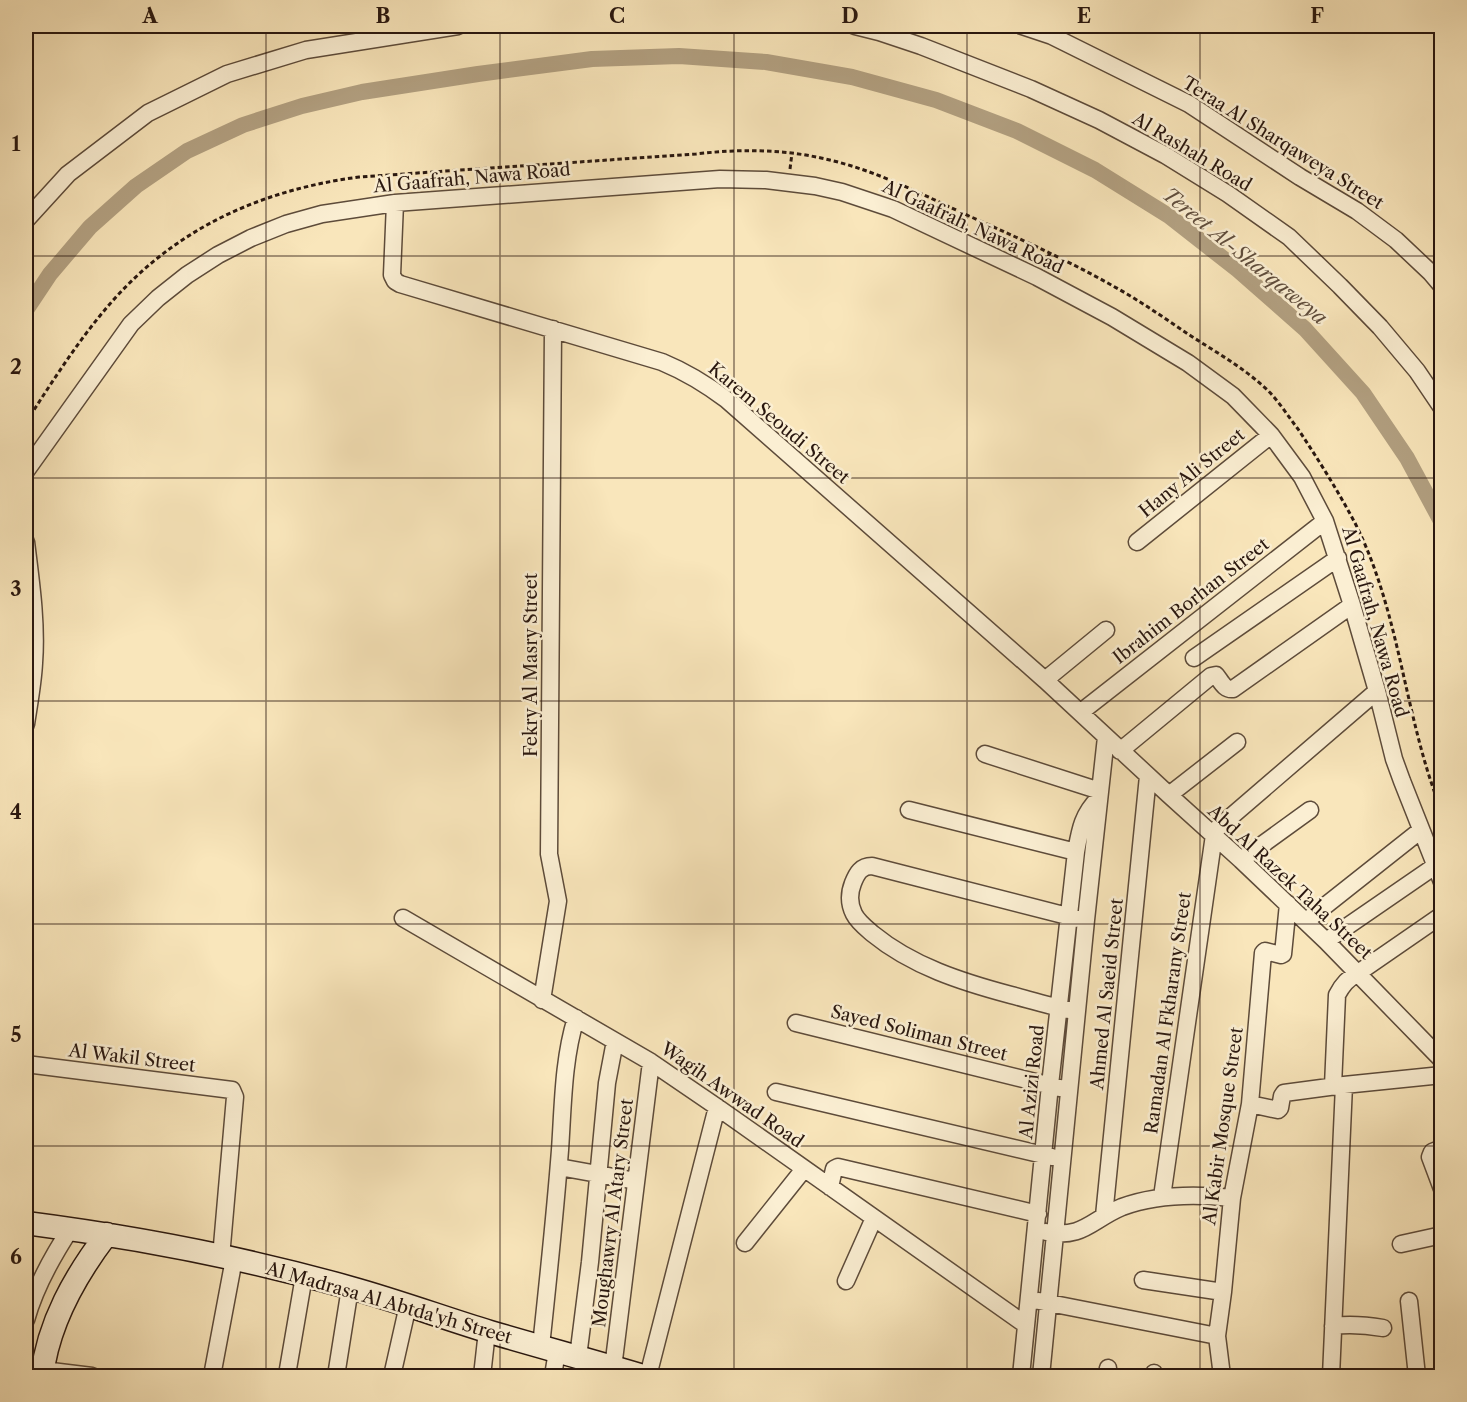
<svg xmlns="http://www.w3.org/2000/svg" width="1467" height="1402" font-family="'Libre Caslon Text',serif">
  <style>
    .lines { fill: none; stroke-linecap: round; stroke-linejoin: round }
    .canal { stroke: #b2a081; stroke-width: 16 }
    .street-casing { stroke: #5d4b3a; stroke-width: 19 }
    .secondary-casing { stroke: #29170f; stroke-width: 25 }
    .path { stroke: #29170f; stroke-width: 3; stroke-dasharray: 4.5 3; stroke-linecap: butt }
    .street { stroke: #fbefd3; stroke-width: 16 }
    .secondary { stroke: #fbefd3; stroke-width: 22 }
    .grid { fill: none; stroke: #29170f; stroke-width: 1.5; stroke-opacity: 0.55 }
    .labels { text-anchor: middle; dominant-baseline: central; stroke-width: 5; stroke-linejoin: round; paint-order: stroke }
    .street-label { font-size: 18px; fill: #29170f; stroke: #fbefd3 }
    .water-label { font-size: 20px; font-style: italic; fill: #604e3d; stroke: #fbefd3 }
    .neatline { fill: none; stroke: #29170f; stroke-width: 2 }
    .grid-label { font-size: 20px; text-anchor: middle; font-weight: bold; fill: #29170f }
  </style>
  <rect width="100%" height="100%" fill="#f9e6bb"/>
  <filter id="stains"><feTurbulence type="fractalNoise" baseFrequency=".00333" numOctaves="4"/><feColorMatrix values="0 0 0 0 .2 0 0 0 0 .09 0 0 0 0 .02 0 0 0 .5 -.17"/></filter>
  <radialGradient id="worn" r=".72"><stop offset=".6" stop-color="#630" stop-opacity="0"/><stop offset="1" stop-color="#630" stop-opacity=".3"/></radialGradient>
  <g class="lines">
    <!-- canal -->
    <path class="canal" d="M26,310L50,274L90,227L136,186L187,151L243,125L302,106L362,92L478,74L592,59L679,56L766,62L852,77L936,100L1017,131L1095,170L1169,216L1238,270L1305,329L1363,393L1407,458L1442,523"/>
    <!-- street casing -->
    <g class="street-casing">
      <path id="street" d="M855,26L879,32L921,46L1031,89L1099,120L1165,155L1228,194L1289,237L1340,286L1380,327L1417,371L1442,408
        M1022,26L1052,36L1189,104L1300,177L1357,211L1396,240L1431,273L1442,286
        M395,203L392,275L395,281L400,284L662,362C686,372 706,384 727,400L1045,680L1169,795L1241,860L1326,941L1442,1060
        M26,220L68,174L148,113L227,74L306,50L458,26
        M26,471L131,324L158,298L187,275L218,255L251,238L286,224L322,214L395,203L720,179L766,180L815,186L842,192L893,209L1037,277L1112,317L1188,363L1233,396L1271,435L1302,477L1325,521L1352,605L1377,691L1394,759L1402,781L1442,882
        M26,542C31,582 37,623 34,663C33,683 29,704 26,724
        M1137,542L1271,435
        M1194,658L1338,558
        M1045,680L1106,630
        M1081,712L1325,521
        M1120,751L1211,676L1216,675C1221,681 1224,690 1233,689L1352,605
        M985,754L1100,791
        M1169,795L1237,742
        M909,810L1076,852
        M1212,833L1377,691
        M1241,860L1310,810
        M403,918L651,1062L717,1107L1026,1325
        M1306,921L1421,830
        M1326,941L1435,866
        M542,1000L558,901L549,854L553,329
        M1069,1010C1050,1006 1030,1000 1011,995C962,982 912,966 873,934C866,928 858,922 854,914C849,904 849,893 853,883C857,873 861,866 872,866L1079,919
        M796,1023L1060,1088
        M26,1064L232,1090L235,1097L221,1257
        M1333,1086L1337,995C1342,985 1348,978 1358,973L1442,915
        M776,1092L1052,1157
        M1250,1104L1278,1110L1280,1108L1282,1096L1284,1093L1344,1085L1442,1075
        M1442,1148L1432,1152L1430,1157L1442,1189
        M559,1167L636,1181
        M830,1187L834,1169L838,1167L1038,1214
        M1162,1197L1214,835
        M1104,1216L1148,776
        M1046,1232C1083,1239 1091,1220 1122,1207C1157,1194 1196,1194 1232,1198
        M745,1243L804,1169
        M1401,1244L1442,1235
        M1143,1280L1223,1292
        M846,1281L874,1218
        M1039,1301L1217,1336
        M1409,1301L1417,1376
        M26,1320C35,1287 52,1257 71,1228
        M1333,1326C1351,1324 1365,1325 1383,1328
        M541,1346C548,1281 555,1215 560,1150C563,1107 563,1059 576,1018
        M578,1357L590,1262L607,1083L615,1041
        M613,1368L651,1062
        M288,1369L304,1276
        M43,1370L92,1376
        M212,1376L234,1259
        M336,1376L350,1288
        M392,1376L408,1305
        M482,1376L487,1331
        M553,1376L557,1351
        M648,1376L717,1107
        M1021,1376L1050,1085L1076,852C1080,830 1082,815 1099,798
        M1041,1376L1086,920L1106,737
        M1107,1376L1108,1368
        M1154,1376V1373
        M1222,1376L1217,1336L1223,1292L1232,1198L1250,1104L1263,953L1265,951L1281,955L1283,954L1288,904
        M1331,1376L1344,1085"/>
    </g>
    <!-- secondary casing -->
    <g class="secondary-casing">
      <path id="secondary" d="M26,1223C135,1237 245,1258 351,1288C398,1301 444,1318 490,1332C541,1347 593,1361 643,1376
        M42,1376C48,1323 75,1276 107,1234"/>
    </g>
    <!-- path -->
    <path class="path" d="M790,169L792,153
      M409,174L410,187
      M1044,264L1050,253
      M26,422C49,387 72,350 99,317C166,233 254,191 359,177L696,154C738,149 780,149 821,158C874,169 921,194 969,216C1023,240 1076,264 1127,294C1149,307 1170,322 1191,336C1216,352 1242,367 1263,386C1277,398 1287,415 1298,429C1318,459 1338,491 1355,523C1401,614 1404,718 1442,812"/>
    <!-- street -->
    <use href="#street" class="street"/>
    <!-- secondary -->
    <use href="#secondary" class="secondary"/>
  </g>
  <!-- grid -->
  <path class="grid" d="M266,26V1376M500,26V1376M734,26V1376M967,26V1376M1200,26V1376M26,256H1442M26,478H1442M26,701H1442M26,924H1442M26,1146H1442"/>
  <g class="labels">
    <!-- street labels -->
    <g class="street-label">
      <text transform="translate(1283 143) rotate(32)">Teraa Al Sharqaweya Street</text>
      <text transform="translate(1192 152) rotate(31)">Al Rashah Road</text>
      <text transform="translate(472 178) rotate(-5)">Al Gaafrah, Nawa Road</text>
      <text transform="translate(973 227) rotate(25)">Al Gaafrah, Nawa Road</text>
      <text transform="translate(779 423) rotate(40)">Karem Seoudi Street</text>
      <text transform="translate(1192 473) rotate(-39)">Hany Ali Street</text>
      <text transform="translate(1191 601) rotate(-38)">Ibrahim Borhan Street</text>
      <text transform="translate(1375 622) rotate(74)">Al Gaafrah, Nawa Road</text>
      <text transform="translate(531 665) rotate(-90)">Fekry Al Masry Street</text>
      <text transform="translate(1290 882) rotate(43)">Abd Al Razek Taha Street</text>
      <text transform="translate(1107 994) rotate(-84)">Ahmed Al Saeid Street</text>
      <text transform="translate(1168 1013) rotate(-82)">Ramadan Al Fkharany Street</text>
      <text transform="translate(919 1033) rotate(14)">Sayed Soliman Street</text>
      <text transform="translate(132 1058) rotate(7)">Al Wakil Street</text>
      <text transform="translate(1032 1082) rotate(-84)">Al Azizi Road</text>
      <text transform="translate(732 1095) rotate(35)">Wagih Awwad Road</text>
      <text transform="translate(1223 1126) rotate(-82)">Al Kabir Mosque Street</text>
      <text transform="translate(613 1213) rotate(-83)">Moughawry Al Atary Street</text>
      <text transform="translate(389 1303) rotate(16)">Al Madrasa Al Abtda'yh Street</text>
    </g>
    <!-- water labels -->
    <g class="water-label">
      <text transform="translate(1245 256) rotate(39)">Tereet Al-Sharqaweya</text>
    </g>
  </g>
  <!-- margin -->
  <rect width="1467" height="1402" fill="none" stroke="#f9e6bb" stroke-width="66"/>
  <rect x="33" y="33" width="1401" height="1336" class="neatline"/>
  <g class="grid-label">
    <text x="150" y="23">A</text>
    <text x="383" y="23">B</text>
    <text x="617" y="23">C</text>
    <text x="850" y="23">D</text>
    <text x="1084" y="23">E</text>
    <text x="1317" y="23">F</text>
    <text x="16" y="151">1</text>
    <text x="16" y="374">2</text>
    <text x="16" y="596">3</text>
    <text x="16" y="819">4</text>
    <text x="16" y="1042">5</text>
    <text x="16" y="1264">6</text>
  </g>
  <rect width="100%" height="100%" filter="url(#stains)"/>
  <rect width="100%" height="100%" fill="url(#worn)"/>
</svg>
